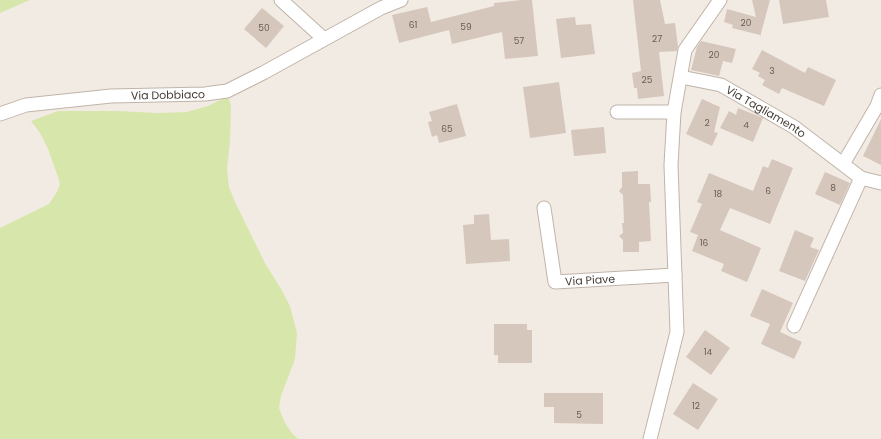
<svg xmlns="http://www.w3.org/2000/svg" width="881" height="439" font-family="Poppins,sans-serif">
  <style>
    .green { fill: #d7e7ac }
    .building { fill: #d6c7bc }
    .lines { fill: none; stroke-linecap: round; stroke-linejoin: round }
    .street-casing { stroke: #c0b4a9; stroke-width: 15 }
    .street { stroke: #fff; stroke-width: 13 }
    .labels { text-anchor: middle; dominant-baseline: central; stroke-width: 3.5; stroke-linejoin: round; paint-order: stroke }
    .number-label { font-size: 9px; fill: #685d56 }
    .street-label { font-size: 11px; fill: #443a34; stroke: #fff }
  </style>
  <rect width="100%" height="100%" fill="#f2ebe4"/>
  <!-- green -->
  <path class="green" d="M0,0H30L0,13Z
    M228,96L231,106L230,142L227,168L229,187L235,202L265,263L281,289L290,306L297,333L295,359L281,396L279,408L284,421L291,432L298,439H0V228L49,204L57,192L60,184L58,177L48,149L40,133L31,121L58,111H119L157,113L187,112L208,106Z"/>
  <!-- building -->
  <path class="building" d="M521,0H532L538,56L505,59L502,32L452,44L449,30L399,43L392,15L427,7L431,22L494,6V3Z
    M633,0H660L665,24L675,23L678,47L677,51L659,52L664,96L638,99L637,88H634L632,73L641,71Z
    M752,0H770L760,37V35L732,28L733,25L724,22L727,9L756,17Z
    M779,0H826L829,17L783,24Z
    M262,8L284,26L266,48L244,29Z
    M575,17L576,25L591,24L595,54L561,58L556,19Z
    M701,41L736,49L732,63L723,61L719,76L691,70L697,47Z
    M762,50L805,73L808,67L836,80L824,106L782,88L779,94L762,85L765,80L758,76L760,73L752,69Z
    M559,82L566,133L530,138L523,87Z
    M702,99L720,107L714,132L718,133L712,146L686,134Z
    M457,104L466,136L439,143L437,135L432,137L428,122L432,121L429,112Z
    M738,108L763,118L753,142L720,128L729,111L736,115Z
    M881,119V165L863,156Z
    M604,127L606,153L574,156L571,130Z
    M772,159L793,168L770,224L730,208L720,230L761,248L747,282L721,271L724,264L692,251L698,235L690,232L702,204L697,202L709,173L753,191L763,166L768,168Z
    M638,171V184H650L651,202H649L651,241L639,242V252H623V240L619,236L623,233L622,223H624L623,195L619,191L622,187V172Z
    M825,172L850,183L840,205L815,194Z
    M489,214L491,240L509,239L510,261L466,264L463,225L474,224V215Z
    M795,230L814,238L810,247L819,250L805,281L779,271Z
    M762,289L793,303L780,332L802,342L794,359L761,344L770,324L750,316Z
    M494,324H527V330H532V363H498V355H494Z
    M705,330L730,348L711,375L686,357Z
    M693,383L718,399L698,430L673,414Z
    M544,393H603V424L554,423V407H544Z"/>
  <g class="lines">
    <!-- street casing -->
    <g class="street-casing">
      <g id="street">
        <path d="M281,0L324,39"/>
        <path id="s1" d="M681,77L721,85L794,127L861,178L881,183"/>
        <path d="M617,112H674"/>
        <path id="s2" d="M0,114L26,105L111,96L205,94L227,91L263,73L381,8L401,0"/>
        <path d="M843,164L877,106L881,95"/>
        <path id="s3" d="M544,208L555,282L675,275"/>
        <path d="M794,326L861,178"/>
        <path d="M650,439L677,332L671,165L674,112L685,50L720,0"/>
      </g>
    </g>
    <!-- street -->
    <use href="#street" class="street"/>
  </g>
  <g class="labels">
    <!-- number labels -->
    <g class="number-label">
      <text x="746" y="23">20</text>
      <text x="413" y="25">61</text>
      <text x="466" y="27">59</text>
      <text x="264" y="28">50</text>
      <text x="657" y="39">27</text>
      <text x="519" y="41">57</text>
      <text x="714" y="55">20</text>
      <text x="772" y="71">3</text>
      <text x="647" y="80">25</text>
      <text x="707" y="123">2</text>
      <text x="746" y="125">4</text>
      <text x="447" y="129">65</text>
      <text x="833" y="188">8</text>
      <text x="768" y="191">6</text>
      <text x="718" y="194">18</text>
      <text x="704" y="243">16</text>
      <text x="708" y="352">14</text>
      <text x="696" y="406">12</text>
      <text x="579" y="415">5</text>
    </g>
    <!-- street labels -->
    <g class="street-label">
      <text stroke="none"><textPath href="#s2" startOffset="170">Via Dobbiaco</textPath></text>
      <text stroke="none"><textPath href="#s1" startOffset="93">Via Tagliamento</textPath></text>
      <text stroke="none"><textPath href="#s3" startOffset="110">Via Piave</textPath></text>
    </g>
  </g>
</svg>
